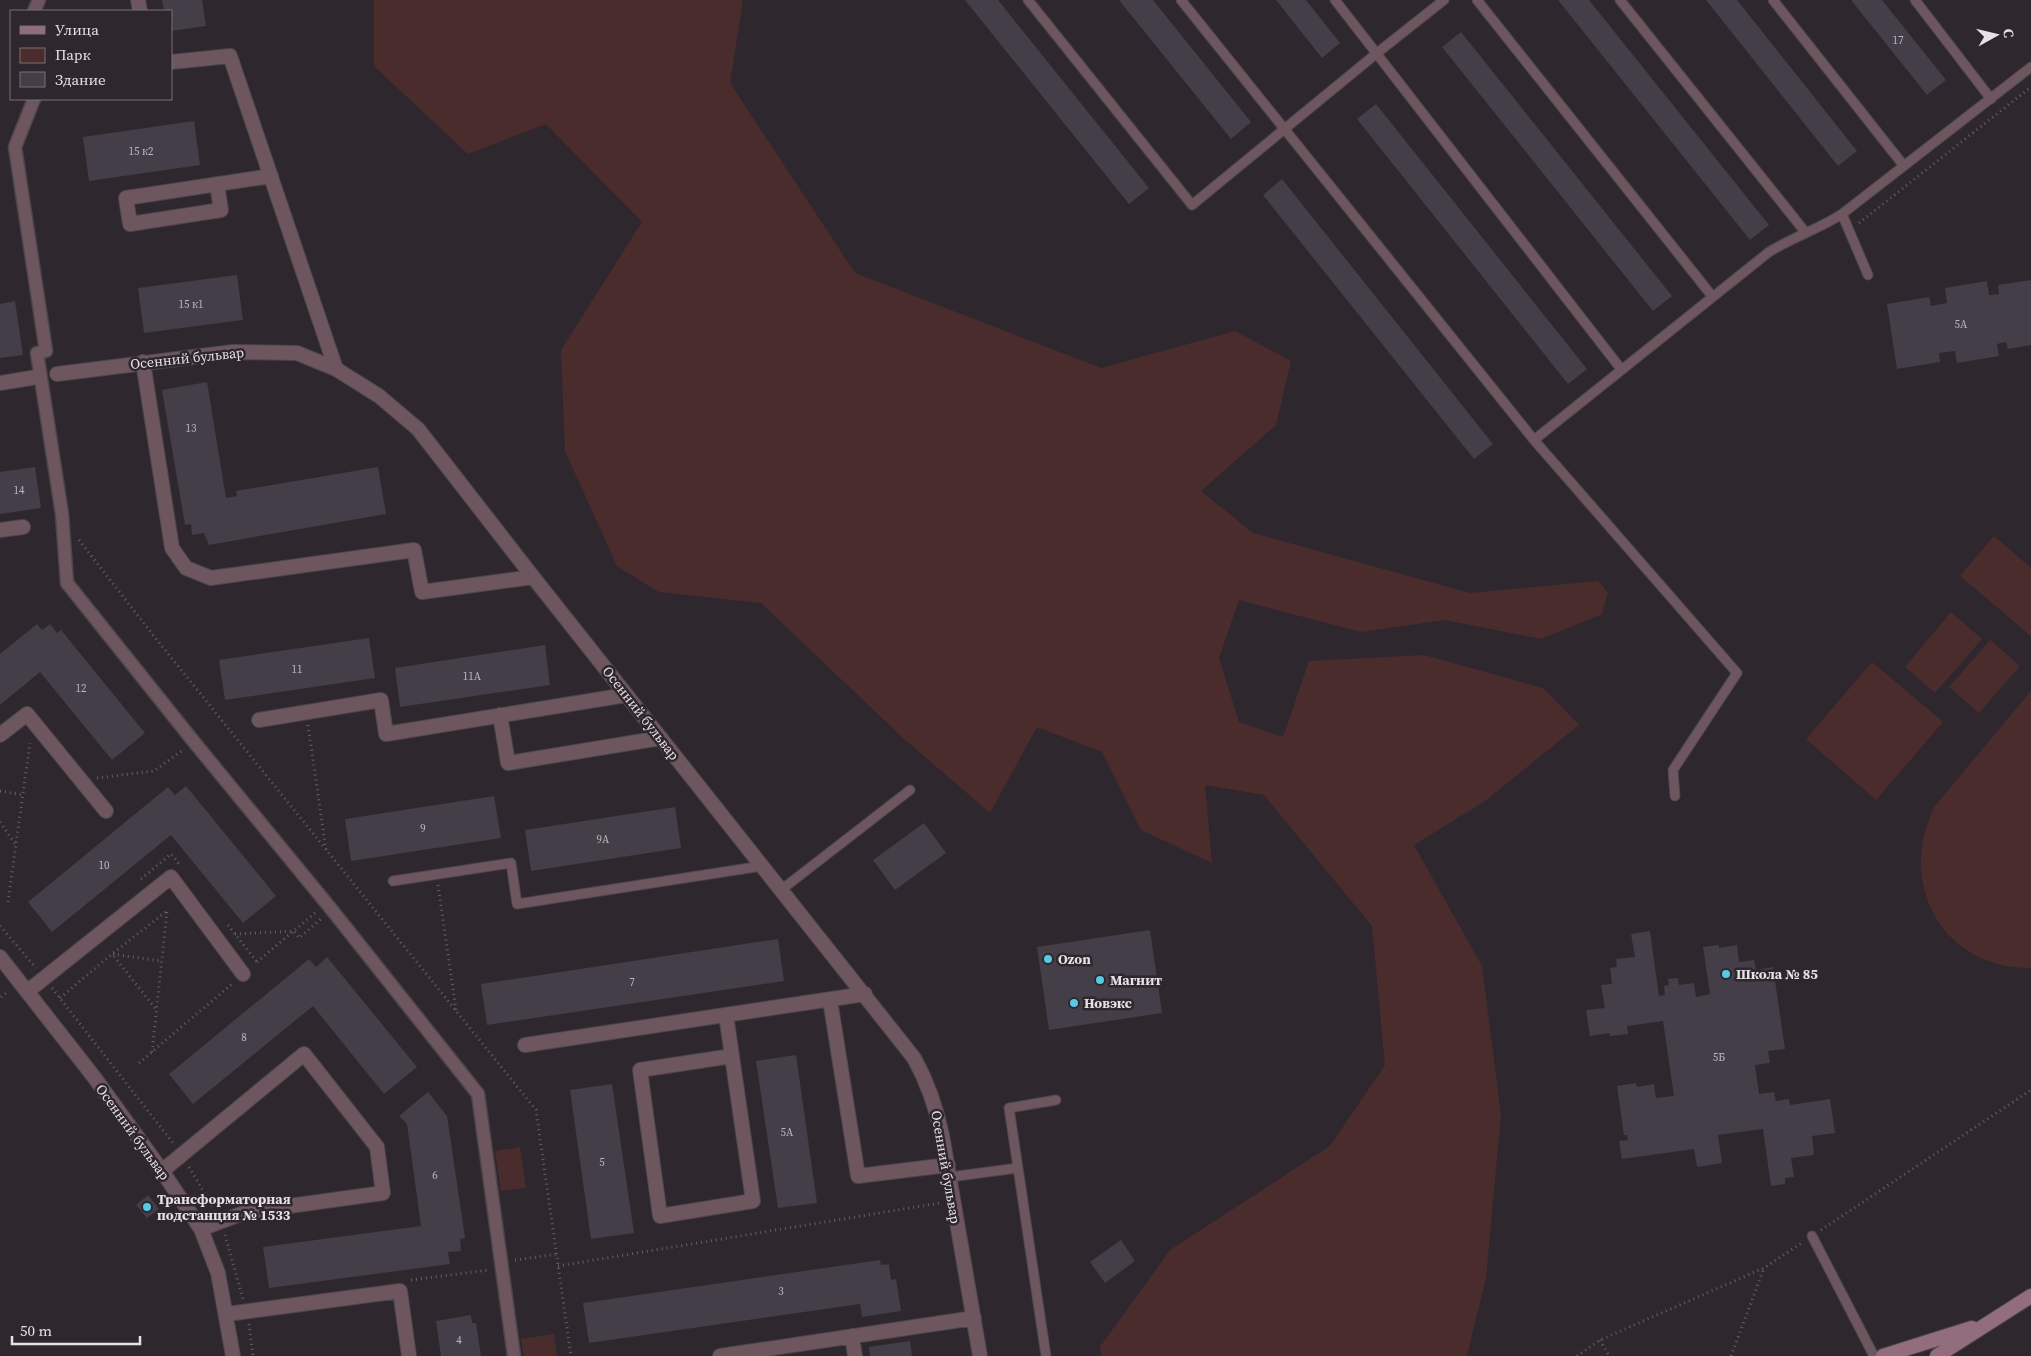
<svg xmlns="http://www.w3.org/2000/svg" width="2031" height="1356" font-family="'Source Serif 4',serif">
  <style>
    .green { fill: #4a2c2d }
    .building { fill: #433e47 }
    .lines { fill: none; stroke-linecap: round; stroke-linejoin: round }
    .service-casing { stroke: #4c454b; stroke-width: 11 }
    .pedestrian-casing { stroke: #4c454b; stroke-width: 15 }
    .minor-casing { stroke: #4c454b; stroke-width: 16 }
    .secondary-casing { stroke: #4c454b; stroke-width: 16 }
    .path { stroke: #665f65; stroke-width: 3; stroke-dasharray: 1 4; stroke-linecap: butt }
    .service { stroke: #6d565e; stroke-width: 9 }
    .pedestrian { stroke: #6d565e; stroke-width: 12 }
    .minor { stroke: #6d565e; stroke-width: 14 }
    .secondary { stroke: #926d7b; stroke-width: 14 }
    .poi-dot { fill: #58c9e3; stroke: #2f272e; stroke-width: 2 }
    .labels { text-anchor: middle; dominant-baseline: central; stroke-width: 5; stroke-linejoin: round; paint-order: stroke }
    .number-label { font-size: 11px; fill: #bdb8be }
    .street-label { font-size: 14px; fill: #e6e1e5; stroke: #2f272e }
    .poi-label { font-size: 14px; font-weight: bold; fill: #e6e1e5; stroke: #2f272e; text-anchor: start }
  </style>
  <rect width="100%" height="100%" fill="#2f272e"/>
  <!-- green -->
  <path class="green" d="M374,0H743L730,83L855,273L1101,368L1235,331L1291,361L1276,425L1201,491L1253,533L1470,593L1598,581L1608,593L1602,614L1541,639L1445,620L1361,632L1239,600L1219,658L1239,722L1283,737L1309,661L1424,655L1543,688L1579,725L1485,801L1414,845L1482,966L1501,1115L1486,1278L1467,1356H1101L1100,1347L1170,1250L1330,1146L1385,1065L1372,926L1264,795L1205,785L1212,863L1141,830L1102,752L1037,727L990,813L902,737L761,603L659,592L617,566L565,451L561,350L642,222L546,124L468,154L374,66Z
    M1994,536L2031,568V636L1960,576Z
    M1951,612L1982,639L1935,693L1905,667Z
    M1990,640L2020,666L1979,713L1949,687Z
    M1872,662L1943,722L1876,800L1806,739Z
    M2031,691V968C1942,969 1896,883 1935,806Z
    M520,1147L526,1188L501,1191L495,1151Z
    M554,1334L557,1356H524L521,1339Z"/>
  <!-- building -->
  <path class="building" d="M162,0H202L206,26L171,31V11H164Z
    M965,0H998L1149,188L1129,204Z
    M1119,0H1153L1251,122L1231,139Z
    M1276,0H1306L1340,43L1322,58Z
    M1558,0H1589L1769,225L1750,240Z
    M1706,0H1737L1857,151L1838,166Z
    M1851,0H1882L1946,80L1927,95Z
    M1461,32L1672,296L1653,311L1442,47Z
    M1376,104L1587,369L1568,384L1357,119Z
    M194,121L200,165L89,181L83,137Z
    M1282,179L1493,444L1474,459L1263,195Z
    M237,275L243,320L144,333L138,288Z
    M2031,280V345L2008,349L2006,342L1997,344L1999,356L1957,363L1955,351L1939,353L1940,362L1897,369L1887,304L1929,297L1931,306L1947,303L1945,288L1987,281L1989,295L1999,294L1998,285Z
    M15,301L23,355L0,358V304Z
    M207,382L226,498L237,496L236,491L378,467L386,514L209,545L204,533L192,535L191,524L185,525L162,390Z
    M35,467L41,508L0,514V472Z
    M37,624L42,630L50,624L57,633L61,630L145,733L112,760L40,672L0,705V654Z
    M369,638L375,678L225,700L219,660Z
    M545,645L550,685L400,707L395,668Z
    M186,786L276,896L243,923L171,835L52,932L28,902L168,787L175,795Z
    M494,796L501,838L351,861L345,819Z
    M675,807L681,848L531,871L525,830Z
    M924,823L946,853L895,890L873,860Z
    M1150,930L1162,1013L1049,1030L1037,947Z
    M1650,931L1659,996L1665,995L1664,986L1669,985L1668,979L1678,978L1679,985L1694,983L1696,997L1710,994L1703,947L1719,945V948L1737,945L1739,962L1754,960L1756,970L1773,967L1785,1049L1768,1051L1770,1063L1755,1065L1759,1094L1774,1092L1776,1101L1789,1099L1790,1105L1830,1099L1835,1133L1812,1136L1814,1155L1791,1158L1794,1177L1785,1178V1184L1771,1186L1763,1129L1718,1135L1722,1163L1697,1167L1694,1149L1622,1159L1619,1141L1628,1140L1627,1135H1624L1617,1086L1636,1083L1637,1087L1654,1084L1656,1098L1674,1096L1663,1021L1627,1026L1628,1034L1610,1036L1609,1033L1590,1036L1586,1010L1605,1008L1601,985L1612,984L1610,968L1617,967L1616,959L1635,957L1631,934Z
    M778,939L784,981L487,1025L481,984Z
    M327,957L417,1067L384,1094L313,1006L193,1104L169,1074L309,959L316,967Z
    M796,1055L817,1203L778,1208L756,1061Z
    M612,1084L634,1233L591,1239L570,1090Z
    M428,1092L447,1116L465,1238L460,1239L461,1251L448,1252L450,1264L269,1288L263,1247L421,1226L407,1124L399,1116Z
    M148,1195L159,1209L147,1218L136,1205Z
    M1121,1240L1135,1261L1105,1283L1090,1262Z
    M880,1260L881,1265L889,1264L891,1280L896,1279L901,1311L862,1317L860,1304L589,1343L583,1303Z
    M471,1315L472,1323H476L481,1356H441L436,1321Z
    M910,1341L912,1356H870L869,1347Z"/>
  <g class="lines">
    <!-- service casing -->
    <g class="service-casing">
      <path id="service" d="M1028,0L1192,205L1377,53L1444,0
        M1181,0L1534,440
        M1335,0L1621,369
        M1477,0L1712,296
        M1620,0L1806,233
        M1773,0L1904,166
        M1915,0L1991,99
        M1868,275L1842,214L2031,67
        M1675,796L1673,770L1737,673L1534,440L1769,252C1793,237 1819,229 1842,214
        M393,881L511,863L517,904L762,866
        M781,890L910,790
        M1018,1168L1009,1108L1056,1100
        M950,1177L1018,1168L1046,1356
        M1812,1236L1874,1356"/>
    </g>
    <!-- pedestrian casing -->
    <g class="pedestrian-casing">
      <path id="pedestrian" d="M34,11L39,0
        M34,99L15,147L46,351L37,353L62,514L67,583L194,742L332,910L478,1094L514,1356"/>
    </g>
    <!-- minor casing -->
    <g class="minor-casing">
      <path id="minor" d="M138,0L140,11
        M171,62L230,56L336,369
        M217,184L221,210L130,224L126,198L271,176
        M143,362L172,548L186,568L211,578L414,550L422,592L533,577
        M57,374L233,352L297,353L336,369L379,396L418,429L533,577L914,1058C928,1083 936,1107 942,1135L980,1356
        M0,383L37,377
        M0,530L23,527
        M500,715L508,763L661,738
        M259,720L381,700L386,734L626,695
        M0,735L27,714L106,811
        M0,957L94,1077L162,1171L201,1229L218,1273L233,1356
        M28,991L171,877L243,974
        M830,1000L858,1176L948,1165
        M726,1015L753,1201L660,1216L640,1070L732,1056
        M525,1045L865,994
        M162,1171L304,1054L377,1147L383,1193L246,1212L201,1229
        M227,1314L400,1291L409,1356
        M852,1336L855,1356
        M720,1356L974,1318"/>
    </g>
    <!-- secondary casing -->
    <g class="secondary-casing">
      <path id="secondary" d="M1883,1356L1972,1328
        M1937,1356L2031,1296"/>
    </g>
    <!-- path -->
    <path class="path" d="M1859,223L2031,87
      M79,540L153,635L536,1110L571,1356
      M308,725L326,850
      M97,778L154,771L183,750
      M0,791L23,795
      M0,822L16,845
      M141,879L171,854L179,864
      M438,885L456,1010
      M8,902L30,743
      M228,925L257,962
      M0,926L36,968
      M235,934L294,931L299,938L321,919
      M257,962L316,912
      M52,988L173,1143
      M1,997L8,992
      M60,998L112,954L167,911
      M155,1008L112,954L161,961
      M152,1052L167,911
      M139,1063L232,984
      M189,1167L214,1209
      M1821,1230L2031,1090
      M225,1235L243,1299
      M515,1260L557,1254
      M558,1266L940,1203
      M411,1280L489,1270
      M249,1324L253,1356
      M1600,1340L1609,1356
      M1577,1356L1600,1340L1764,1268L1803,1242
      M1731,1356L1764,1268"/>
    <!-- service -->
    <use href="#service" class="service"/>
    <!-- pedestrian -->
    <use href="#pedestrian" class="pedestrian"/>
    <!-- minor -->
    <use href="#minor" class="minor"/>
    <!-- secondary -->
    <use href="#secondary" class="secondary"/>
  </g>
  <!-- markers -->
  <g class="poi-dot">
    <circle cx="1048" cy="959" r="5"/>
    <circle cx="1726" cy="974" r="5"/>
    <circle cx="1100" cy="980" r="5"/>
    <circle cx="1074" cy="1003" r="5"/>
    <circle cx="147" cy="1207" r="5"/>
  </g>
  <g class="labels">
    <!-- number labels -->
    <g class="number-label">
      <text x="1898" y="40">17</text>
      <text x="141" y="151">15 к2</text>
      <text x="191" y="304">15 к1</text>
      <text x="1961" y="324">5А</text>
      <text x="191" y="428">13</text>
      <text x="19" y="490">14</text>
      <text x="297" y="669">11</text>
      <text x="472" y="676">11А</text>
      <text x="81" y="688">12</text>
      <text x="423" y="828">9</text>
      <text x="603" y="839">9А</text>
      <text x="104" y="865">10</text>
      <text x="632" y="982">7</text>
      <text x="244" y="1037">8</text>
      <text x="1719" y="1057">5Б</text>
      <text x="787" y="1132">5А</text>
      <text x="602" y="1162">5</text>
      <text x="435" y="1175">6</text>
      <text x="781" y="1291">3</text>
      <text x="459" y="1340">4</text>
    </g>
    <!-- street labels -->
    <g class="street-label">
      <text transform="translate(187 358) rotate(-6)">Осенний бульвар</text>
      <text transform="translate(641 713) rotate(52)">Осенний бульвар</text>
      <text transform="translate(133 1132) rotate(54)">Осенний бульвар</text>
      <text transform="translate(946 1167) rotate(80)">Осенний бульвар</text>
    </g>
    <!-- poi labels -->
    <g class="poi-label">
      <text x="1058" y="959">Ozon</text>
      <text x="1736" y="974">Школа № 85</text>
      <text x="1110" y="980">Магнит</text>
      <text x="1084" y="1003">Новэкс</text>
      <text x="157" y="1199">Трансформаторная<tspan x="157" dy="16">подстанция № 1533</tspan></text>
    </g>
  </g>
  <!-- legend -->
  <rect x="10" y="10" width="162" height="90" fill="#2f272e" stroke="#787177"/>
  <rect x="20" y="26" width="25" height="8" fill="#926d7b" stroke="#787177"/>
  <text x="55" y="35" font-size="15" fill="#e6e1e5">Улица</text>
  <rect x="20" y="48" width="25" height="15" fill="#4a2c2d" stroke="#787177"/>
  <text x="55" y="60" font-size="15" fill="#e6e1e5">Парк</text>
  <rect x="20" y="72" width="25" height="15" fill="#433e47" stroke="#787177"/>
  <text x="55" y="85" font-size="15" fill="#e6e1e5">Здание</text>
  <!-- north arrow -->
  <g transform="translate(1996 35) rotate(82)" stroke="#2f272e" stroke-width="4" paint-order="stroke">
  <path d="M0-4L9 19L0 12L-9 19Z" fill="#e6e1e5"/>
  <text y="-8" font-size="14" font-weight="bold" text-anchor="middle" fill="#e6e1e5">С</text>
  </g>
  <!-- scale -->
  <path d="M12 1336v8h128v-8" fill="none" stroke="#e6e1e5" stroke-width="2.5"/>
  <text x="20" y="1336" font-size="15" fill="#e6e1e5" stroke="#2f272e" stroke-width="4" paint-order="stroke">50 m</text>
</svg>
